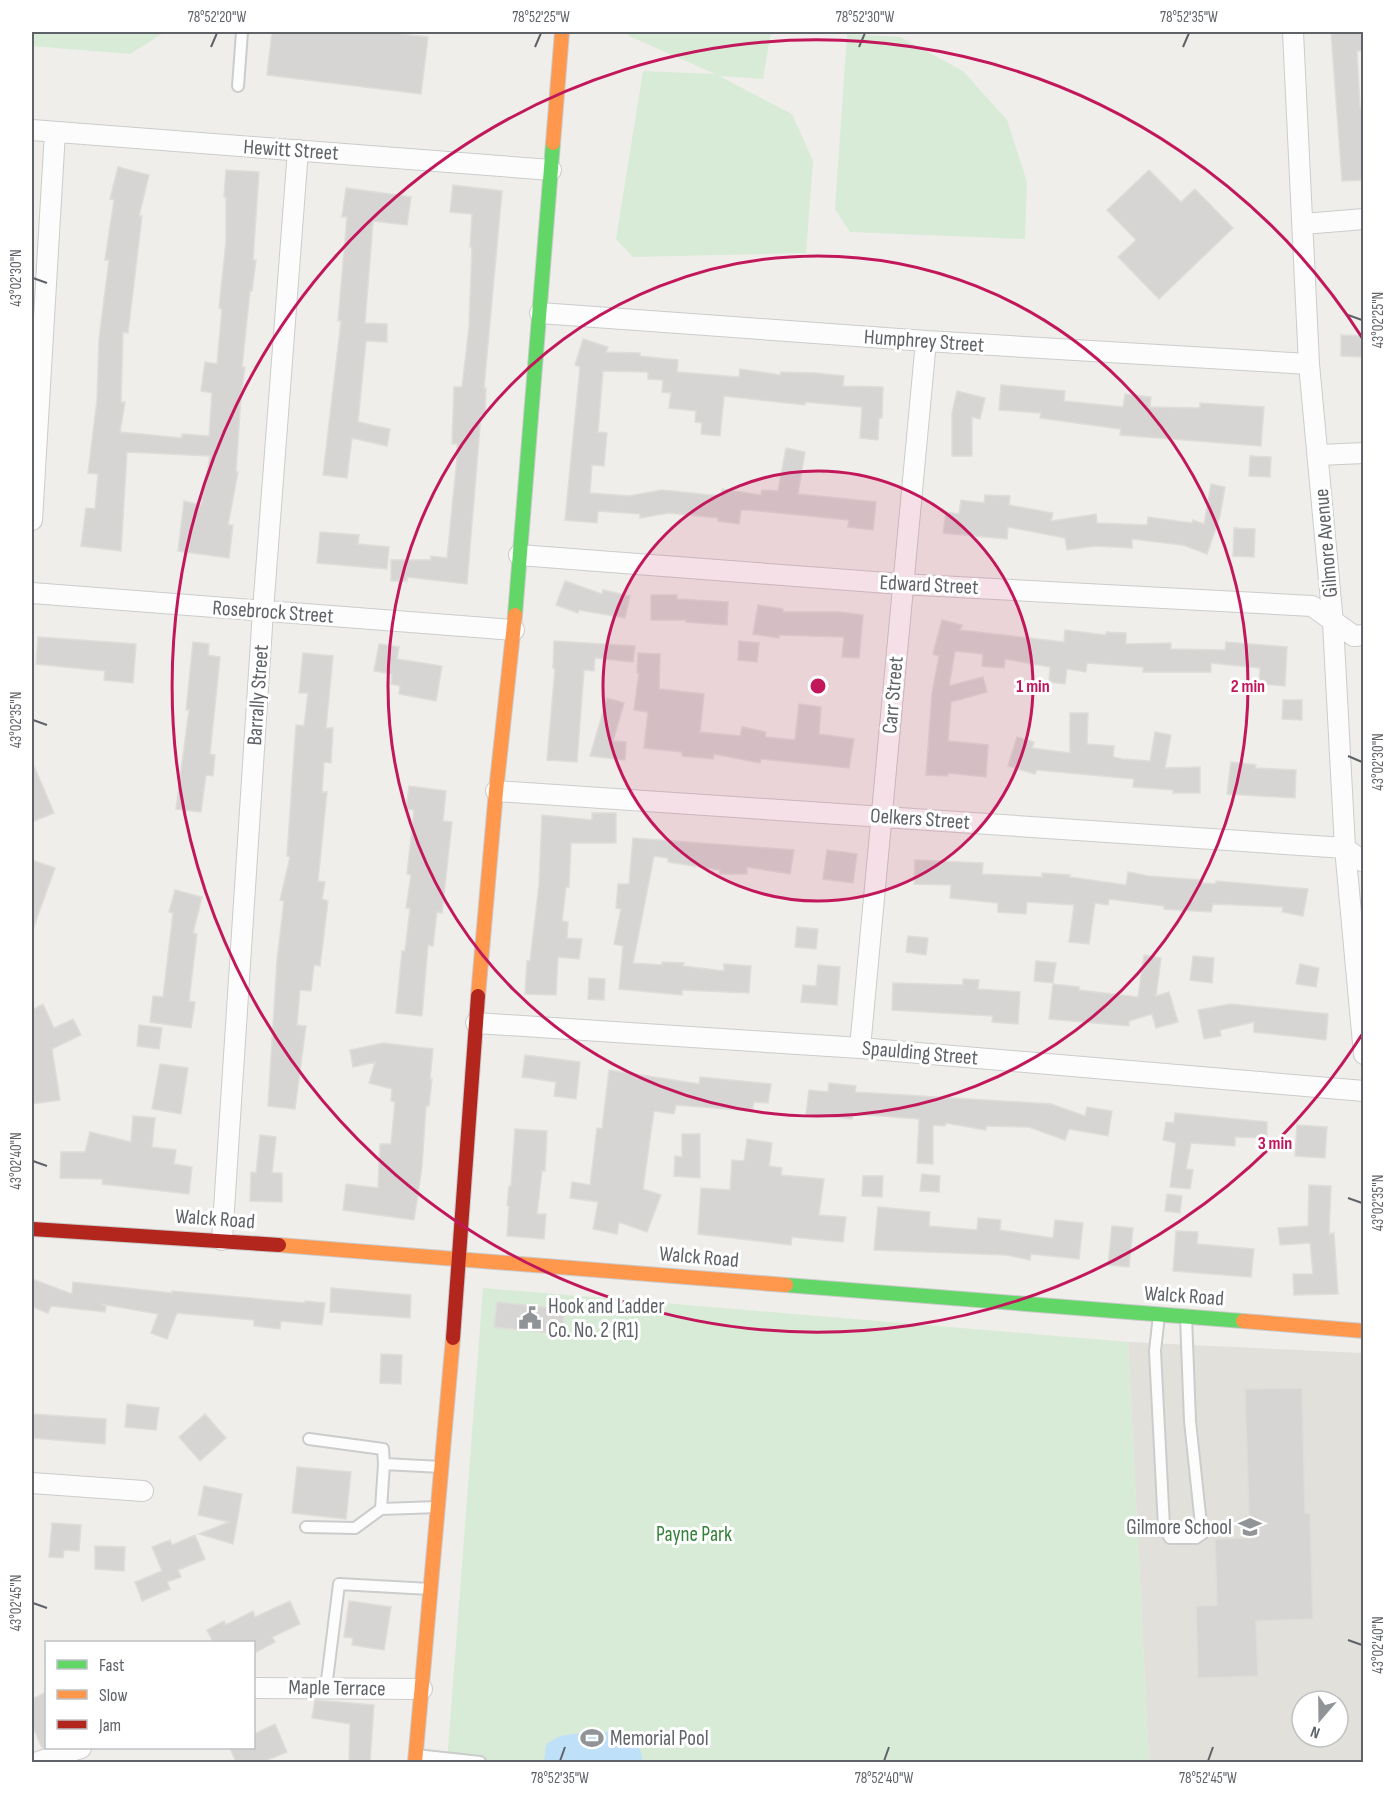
<svg xmlns="http://www.w3.org/2000/svg" width="1395" height="1794" font-family="'Sofia Sans Condensed',sans-serif">
  <style>
    .education { fill: #e2e0da; fill-rule: evenodd }
    .green { fill: #d8ebd6 }
    .water { fill: #bfe0f9 }
    .building { fill: #d6d5d3; stroke: #deddd9; stroke-width: 1.5 }
    .lines { fill: none; stroke-linecap: round; stroke-linejoin: round }
    .lane-casing { stroke: #cbcccc; stroke-width: 14 }
    .street-casing { stroke: #cbcccc; stroke-width: 22 }
    .fast-casing { stroke: #cacacb; stroke-width: 16 }
    .slow-casing { stroke: #cacacb; stroke-width: 16 }
    .jam-casing { stroke: #cacacb; stroke-width: 16 }
    .lane { stroke: #fdfcfc; stroke-width: 10 }
    .street { stroke: #fdfcfc; stroke-width: 20 }
    .fast { stroke: #63d668; stroke-width: 14 }
    .slow { stroke: #ff974d; stroke-width: 14 }
    .jam { stroke: #b3261e; stroke-width: 14 }
    .ticks { fill: none; stroke: #5f6368; stroke-width: 2 }
    .ring { fill: none; stroke: #c2185b; stroke-width: 3 }
    .labels { text-anchor: middle; dominant-baseline: central; stroke-width: 6; stroke-linejoin: round; paint-order: stroke }
    .street-label { font-size: 21px; fill: #5f6368; stroke: #fff }
    .poi-label { font-size: 21px; fill: #5f6368; stroke: #fff; text-anchor: start }
    .park-label { font-size: 21px; fill: #348238; stroke: #fff }
    .centre { fill: #c2185b; stroke: #fff; stroke-width: 3 }
    .ring-label { font-size: 18px; text-anchor: middle; font-weight: bold; fill: #c2185b; stroke: #fff; stroke-width: 6; stroke-linejoin: round; paint-order: stroke }
    .neatline { fill: none; stroke: #5f6368; stroke-width: 2 }
    .ticks-label { font-size: 15px; text-anchor: middle; fill: #5f6368 }
  </style>
  <rect width="100%" height="100%" fill="#efeeea"/>
  <!-- education -->
  <path class="education" d="M1128,1342L1363,1353V1762H1149ZM1302,1701H1338V1737H1302Z"/>
  <!-- green -->
  <path class="green" d="M32,32H165L130,54L32,46Z
    M628,32H771L763,79L719,76L792,114L813,161L806,253L633,257L616,239L643,71L715,74L629,36Z
    M847,34L900,37L963,71L1007,120L1027,182L1025,239L850,232L835,209Z
    M483,1288L1128,1342L1149,1762H447Z"/>
  <!-- water -->
  <path class="water" d="M612,1732C630,1735 643,1743 642,1762H544L546,1745C562,1730 592,1733 612,1732Z"/>
  <!-- building -->
  <path class="building" d="M272,32H401V34L428,37L421,94L267,75Z
    M1331,32H1364V51H1357L1360,108H1364V180L1342,181Z
    M118,167L149,175L139,216H142L128,333L123,332L121,402H125L120,432L182,438V434L209,436L212,393L201,391L205,362L217,364L222,309L219,308L226,241V197H224L226,170L259,172L253,260H256L252,291H250L242,367H245L241,396L236,472H238L228,525H233L229,558L178,551L184,501L201,505L210,456L127,452L121,551L81,546L86,508L95,509L98,474L88,473L97,400L99,339L109,260H105L114,200L110,199Z
    M1149,170L1181,202L1195,189L1233,228L1159,299L1118,257L1136,240L1107,210Z
    M453,185L502,191L484,388H486L485,416L481,415L467,584L407,577V581H391V560H431V556L447,558L457,458V444H452L454,387H462L469,327L472,247H470L472,214L450,212Z
    M346,188L411,197L407,225L373,221L365,323L387,324V342L366,341L358,422L390,429L387,446L352,438L347,478L323,475L341,321H338L347,217H342Z
    M1341,335L1364,336V357L1341,356Z
    M583,339L608,347L606,352L640,353V356L678,360L677,372L739,377L740,369L780,375L781,372L815,373L844,376L843,386L883,387L882,418H879L878,440L860,438L862,407L805,402V405L724,396L720,436L701,434L702,423L695,422L696,411L669,408L671,393L662,392L663,380L648,379V372L603,371L598,432L607,433L604,466L592,465L590,493L629,496L662,490L721,496L722,489L761,495L762,490L778,491L786,448L805,452L798,494L876,502L873,530L848,527L849,520L749,510H741L739,524L718,521V518L669,513L640,518V514L598,511L597,523L565,520L580,367L575,365Z
    M1001,385L1065,391L1064,401L1123,407L1125,394L1151,397L1150,407L1200,408V403L1264,407L1261,446L1120,435L1121,429L1040,418L1041,413L999,410Z
    M957,391L985,398L980,419L972,417V456H952V413Z
    M1250,456L1271,457L1270,477L1249,476Z
    M1211,484L1225,487L1220,516L1207,554L1183,545L1132,539V548L1095,546L1067,550L1065,538L1008,527L1007,539L943,533L946,512L959,514L961,500L984,503L985,495L1010,496L1009,505L1053,513L1051,521L1096,514L1097,523L1147,525L1148,517L1192,523L1193,520L1204,524Z
    M1234,528L1255,529L1254,557L1233,556Z
    M320,532L359,535L358,544L389,547L387,569L317,563Z
    M565,581L602,594L603,590L630,596L625,618L579,610L578,613L556,605Z
    M651,595H677V599L728,602L727,625L686,622V620H651Z
    M758,605L783,609V612H839L863,615L859,658L842,657L844,637L779,635V638L753,634Z
    M942,620L962,625L960,630L1064,642L1065,630L1106,635V632L1126,633V644L1171,643V649L1225,650L1226,642L1287,647L1285,686L1259,684L1260,668L1211,663V672H1143V667L1087,663L1086,672L1067,669L1065,684L1049,682L1050,667L1005,659L1004,668L982,666L983,654L955,651L949,686L983,677L987,692L951,702L948,741L988,745L986,777L948,773V776L926,775L932,694L939,656L933,654Z
    M38,637L136,644L133,683L104,680L105,671L36,664Z
    M554,641L635,646L633,662L595,658L594,671L584,670L577,762L547,760L555,669L553,668Z
    M739,641L759,643L757,662L738,660Z
    M193,642L209,644L208,655L220,657L210,754L215,755L213,776L206,775L201,812L176,809L189,710H186Z
    M379,644L399,647L397,659L442,666L436,701L399,694L400,686L391,684L392,674L374,671Z
    M303,653L333,656L326,728H333L331,763L324,762L322,792H327L318,881L325,882L322,899L328,901L320,966L314,965L311,991L300,990L297,1025L306,1026L295,1109L268,1106L277,960L284,901L280,900L290,857L287,856L296,725L304,726L308,693H299Z
    M638,653L660,654L659,689L704,694L700,732L740,736L742,727L766,732L765,737L795,740L799,704L821,707L819,734L854,739L849,768L761,759L760,763L714,754L713,759L682,756V752L644,748L648,712L634,710L639,673H637Z
    M607,698L624,703L613,741L626,742L625,760L590,756Z
    M1283,700H1302V720L1282,719Z
    M1070,713H1088L1087,744L1114,746L1113,757L1122,759L1150,761L1155,732L1171,735L1165,768L1200,767V793H1173V790L1133,787L1134,779L1037,770L1035,774L1008,766L1017,737L1034,742L1032,748L1070,753Z
    M32,761L54,813L32,822Z
    M1231,762L1256,765L1255,768L1296,770L1295,798L1227,794Z
    M409,786L446,791L443,821L452,822L442,913L437,912L433,946L428,945L422,1016L396,1013L402,951H405L410,908H406L411,875L407,874L414,810L406,809Z
    M592,813H616V843H571L569,887H566L562,921L568,922L567,938L582,939L579,959L558,957L556,995L525,994L527,961H530L539,885L542,815L592,820Z
    M633,838L794,850L790,874L747,867V874H720V870L668,862V858L654,856L633,963L662,965V962L684,963L683,966L724,971V964L751,966L749,993L682,990V995L619,989L623,946L614,944L621,909L616,908L618,884H629Z
    M827,850L857,854L853,883L823,879Z
    M32,860L55,868L33,929L32,928Z
    M915,860L983,863L982,874L1042,877V873L1070,875L1069,877L1126,885L1128,872L1148,876L1202,880V883L1216,884V881L1308,889L1303,916L1282,912L1283,907L1213,904L1211,912L1164,909V906L1109,899L1108,905L1095,903L1089,944L1069,942L1074,905L1027,902L1026,914L998,912V903L950,898L951,885L914,884Z
    M175,890L202,897L193,933L197,934L189,1001L195,1002L191,1028L150,1022L153,996L163,997L173,913L169,912Z
    M797,927L818,929L816,949L795,947Z
    M908,936L928,938L926,955L906,952Z
    M1144,955L1161,958L1156,996L1169,992L1178,1022L1156,1028L1152,1014L1129,1021V1026L1049,1019L1053,984L1079,987V990L1138,997Z
    M1193,956L1214,958L1212,983L1190,980Z
    M1036,961L1056,963L1053,983L1034,981Z
    M1300,964L1319,968L1316,987L1296,984Z
    M818,965L840,967L837,1005L801,1002L803,985L816,986Z
    M589,978L605,979L604,1000L588,999Z
    M963,979L979,980L978,989L1020,992L1018,1024L992,1022L993,1016L892,1010L893,983L963,985Z
    M43,1004L54,1028L73,1019L81,1035L52,1049L60,1100L32,1104V1010Z
    M1230,1004L1328,1014L1326,1040L1254,1032V1022L1220,1030L1221,1036L1204,1039L1198,1010Z
    M139,1025L162,1028L159,1049L137,1046Z
    M383,1043L433,1049L430,1079H432L429,1106H426L422,1167L414,1220L343,1210L346,1184L378,1188L380,1144H391L395,1102L391,1101L392,1089L369,1083L375,1062L353,1067L350,1050Z
    M525,1055L580,1062L576,1099L554,1096L556,1082L522,1077Z
    M160,1064L188,1068L181,1114L152,1109Z
    M609,1070L699,1084L700,1077L771,1084L768,1103L754,1102L752,1111L676,1105L674,1114L654,1111L643,1189L661,1195L647,1232L619,1222L617,1234L593,1229L598,1202L570,1198L572,1182L590,1185L597,1128L602,1129Z
    M829,1083L856,1086L855,1092L1051,1104L1085,1116L1087,1107L1112,1111L1108,1136L1069,1129L1065,1140L1029,1127L986,1126V1130L946,1123L945,1126L933,1125V1164L917,1163L919,1119L853,1114L852,1119L806,1114L809,1090L828,1092Z
    M1175,1113L1267,1122V1138L1235,1137V1146L1191,1143L1186,1169L1193,1170L1190,1189L1170,1187L1176,1143L1163,1140L1166,1122L1174,1123Z
    M133,1116L155,1118L152,1147L176,1150L174,1164L192,1167L189,1194L102,1184L103,1179L60,1178L61,1152H85L90,1132L131,1142Z
    M1297,1125L1327,1127L1325,1158L1295,1156Z
    M515,1129L547,1131L545,1171H542L537,1214H546L544,1239L507,1236L509,1206H507L509,1186H511Z
    M682,1134H700V1178L674,1176L675,1156L682,1157Z
    M260,1135L276,1137L272,1173H282V1202L250,1201L251,1172L256,1173Z
    M747,1139L772,1143L769,1166L782,1168L781,1175L824,1179L819,1215L846,1217L843,1242L792,1237L791,1245L698,1234L701,1188L730,1190L732,1160L744,1161Z
    M922,1174L940,1176L939,1192L920,1191Z
    M863,1176H883L882,1197L862,1196Z
    M1309,1185L1331,1186L1329,1234L1334,1233L1338,1294L1294,1295L1293,1274H1313L1310,1243L1280,1245L1278,1228L1308,1226Z
    M1167,1194L1182,1196L1180,1213L1165,1211Z
    M878,1207L930,1212L929,1226L977,1230L978,1218L1001,1220L1000,1230L1053,1238L1055,1220L1083,1223L1079,1259L1031,1254L1030,1260L1006,1255L874,1250Z
    M1112,1226L1133,1228L1129,1267L1108,1265Z
    M1176,1231L1198,1232L1197,1244L1254,1249L1251,1277L1173,1271Z
    M32,1279L72,1294L73,1282L172,1293V1291L305,1303V1301L325,1303L322,1325L281,1321L280,1329L254,1326V1320L177,1313L167,1339L151,1333L158,1314L101,1304L106,1306L105,1312L51,1306L48,1313L32,1307Z
    M331,1288L411,1295L410,1318L330,1312Z
    M497,1302L565,1309L562,1334L494,1327Z
    M381,1354L402,1355L401,1384L380,1383Z
    M1302,1388L1305,1513H1310L1313,1619L1256,1621L1258,1676L1198,1678L1196,1606L1217,1605L1215,1539L1245,1538V1516H1249L1245,1389Z
    M127,1404L159,1408L156,1430L125,1427Z
    M32,1414L106,1419L105,1444L32,1438Z
    M205,1414L226,1438L200,1461L179,1437Z
    M297,1467L351,1472L346,1519L292,1513Z
    M204,1486L242,1494L233,1544L199,1534L229,1522L198,1515Z
    M52,1523L81,1525L79,1551L64,1550L63,1558L49,1557Z
    M195,1535L205,1559L178,1570L181,1577L167,1582L170,1589L142,1601L135,1582L162,1571L152,1547L170,1540L172,1545Z
    M95,1546L125,1547L124,1571L95,1569Z
    M290,1601L300,1624L272,1637L275,1642L256,1652L254,1642H213L207,1630L224,1621L226,1625L253,1611L255,1617Z
    M349,1601L391,1607L384,1650L352,1645L353,1638L344,1637Z
    M46,1692V1747L42,1748L32,1725V1699Z
    M315,1700L374,1705L370,1762H349L350,1724L312,1718Z
    M275,1724L287,1752L262,1762H236L230,1748H254V1734Z"/>
  <g class="lines">
    <!-- lane casing -->
    <g class="lane-casing">
      <path id="lane" d="M238,86L242,32
        M1159,1315L1155,1351L1164,1527L1170,1538H1196L1202,1534L1190,1421L1186,1317
        M309,1439L383,1449L384,1464
        M438,1507L381,1509L384,1464L442,1467
        M306,1527L355,1528L381,1509
        M326,1688L339,1584L430,1589
        M416,1755L480,1762"/>
    </g>
    <!-- street casing -->
    <g class="street-casing">
      <path id="street" d="M1293,32L1309,364L1333,623L1345,848L1364,1054
        M32,130L551,170
        M1303,224L1364,219
        M540,313L926,341L1309,364
        M1319,455L1364,453
        M32,520L55,132
        M519,555L901,584L1312,606L1354,636L1364,635
        M32,593L514,630
        M496,791L1345,848L1364,862
        M476,1023L860,1048L1364,1091
        M860,1048L926,341
        M222,1240L263,611L298,150
        M32,1483L143,1491
        M254,1688L422,1689
        M38,1762L81,1748"/>
    </g>
    <!-- fast casing -->
    <g class="fast-casing">
      <path id="fast" d="M515,615L553,143
        M786,1285L1243,1321"/>
    </g>
    <!-- slow casing -->
    <g class="slow-casing">
      <path id="slow" d="M553,143L562,32
        M478,996L496,791L515,615
        M279,1245L786,1285
        M1243,1321L1364,1331
        M415,1762L453,1338"/>
    </g>
    <!-- jam casing -->
    <g class="jam-casing">
      <path id="jam" d="M32,1229L279,1245
        M453,1338L478,996"/>
    </g>
    <!-- lane -->
    <use href="#lane" class="lane"/>
    <!-- street -->
    <use href="#street" class="street"/>
    <!-- fast -->
    <use href="#fast" class="fast"/>
    <!-- slow -->
    <use href="#slow" class="slow"/>
    <!-- jam -->
    <use href="#jam" class="jam"/>
  </g>
  <!-- ticks -->
  <path class="ticks" d="M211,47L217,33M535,47L541,33M859,47L865,33M1183,47L1189,33M33,278L47,283M1348,315L1362,320M33,720L47,725M1348,756L1362,762M33,1161L47,1166M1348,1198L1362,1203M33,1603L47,1608M1348,1640L1362,1645M560,1761L565,1747M884,1761L889,1747M1208,1761L1213,1747"/>
  <!-- distance rings -->
  <circle cx="818" cy="686" r="215" fill="#c2185b" fill-opacity=".12"/>
  <g class="ring">
    <circle cx="818" cy="686" r="215"/>
    <circle cx="818" cy="686" r="430"/>
    <path d="M1363 1033A646 646 0 1 1 1363 339"/>
  </g>
  <!-- icons -->
  <defs>
    <g id="civic-bare" transform="scale(1.8)"><path d="M-.6-6.5H3V-4.5H.6V-3L4-1V1h2V6H-6V1h2V-1L-.6-3ZM-1.2 2.5V6h2.4V2.5Z" fill="#919496" stroke="#fff" stroke-width="2.5" paint-order="stroke"/></g>
    <g id="school-bare" transform="scale(1.8)"><path d="M0-5L7-2L0 1L-7-2ZM-4 1L0 2.5L4 1V4Q0 6-4 4Z" fill="#919496" stroke="#fff" stroke-width="2.5" paint-order="stroke"/></g>
    <g id="stadium-bare" transform="scale(1.8)"><path d="M0-5a6.5 5 0 1 0 0 10a6.5 5 0 1 0 0-10ZM-3.5-1.8h7v3.6h-7Z" fill="#919496" stroke="#fff" stroke-width="2.5" paint-order="stroke"/></g>
  </defs>
  <g fill-rule="evenodd">
    <use href="#civic-bare" x="530" y="1318"/>
    <use href="#school-bare" x="1250" y="1527"/>
    <use href="#stadium-bare" x="592" y="1738"/>
  </g>
  <g class="labels">
    <!-- street labels -->
    <g class="street-label">
      <text transform="translate(291 150) rotate(4)">Hewitt Street</text>
      <text transform="translate(924 341) rotate(4)">Humphrey Street</text>
      <text transform="translate(1326 543) rotate(-95)">Gilmore Avenue</text>
      <text transform="translate(929 585) rotate(3)">Edward Street</text>
      <text transform="translate(273 612) rotate(4)">Rosebrock Street</text>
      <text transform="translate(258 695) rotate(-86)">Barrally Street</text>
      <text transform="translate(893 695) rotate(-85)">Carr Street</text>
      <text transform="translate(920 819) rotate(4)">Oelkers Street</text>
      <text transform="translate(920 1053) rotate(5)">Spaulding Street</text>
      <text transform="translate(215 1219) rotate(4)">Walck Road</text>
      <text transform="translate(699 1257) rotate(5)">Walck Road</text>
      <text transform="translate(1184 1296) rotate(4)">Walck Road</text>
      <text transform="translate(337 1688) rotate(1)">Maple Terrace</text>
    </g>
    <!-- poi labels -->
    <g class="poi-label">
      <text x="548" y="1306">Hook and Ladder<tspan x="548" dy="24">Co. No. 2 (R1)</tspan></text>
      <text x="1232" y="1527" text-anchor="end">Gilmore School</text>
      <text x="610" y="1738">Memorial Pool</text>
    </g>
    <!-- park labels -->
    <g class="park-label">
      <text x="694" y="1534">Payne Park</text>
    </g>
  </g>
  <circle cx="818" cy="686" r="9" class="centre"/>
  <g class="ring-label">
    <text x="1033" y="692">1 min</text>
    <text x="1248" y="692">2 min</text>
    <text x="1275" y="1149">3 min</text>
  </g>
  <!-- border -->
  <rect width="1395" height="1794" fill="none" stroke="#ffffff" stroke-width="66"/>
  <!-- legend -->
  <rect x="45" y="1641" width="210" height="108" fill="#ffffff" stroke="#bfc1c3" stroke-width="1.5"/>
  <rect x="57" y="1660" width="30" height="9" fill="#63d668" stroke="#bfc1c3" stroke-width="1.5"/>
  <text x="99" y="1671" font-size="18" fill="#5f6368">Fast</text>
  <rect x="57" y="1690" width="30" height="9" fill="#ff974d" stroke="#bfc1c3" stroke-width="1.5"/>
  <text x="99" y="1701" font-size="18" fill="#5f6368">Slow</text>
  <rect x="57" y="1720" width="30" height="9" fill="#b3261e" stroke="#bfc1c3" stroke-width="1.5"/>
  <text x="99" y="1731" font-size="18" fill="#5f6368">Jam</text>
  <!-- north arrow -->
  <g transform="translate(1320 1719) rotate(200)"><circle r="28" fill="#ffffff" stroke="#bfc1c3" stroke-width="1.5"/>
  <path d="M0-4.5L10 22L0 15L-10 22Z" fill="#919496"/>
  <text y="-9" font-size="16" font-weight="bold" text-anchor="middle" fill="#5f6368">N</text>
  </g>
  <rect x="33" y="33" width="1329" height="1728" class="neatline"/>
  <g class="ticks-label">
    <text x="217" y="22">78°52'20"W</text>
    <text x="541" y="22">78°52'25"W</text>
    <text x="865" y="22">78°52'30"W</text>
    <text x="1189" y="22">78°52'35"W</text>
    <text transform="translate(16 278) rotate(-90)" y="5">43°02'30"N</text>
    <text transform="translate(1378 320) rotate(-90)" y="5">43°02'25"N</text>
    <text transform="translate(16 720) rotate(-90)" y="5">43°02'35"N</text>
    <text transform="translate(1378 762) rotate(-90)" y="5">43°02'30"N</text>
    <text transform="translate(16 1161) rotate(-90)" y="5">43°02'40"N</text>
    <text transform="translate(1378 1203) rotate(-90)" y="5">43°02'35"N</text>
    <text transform="translate(16 1603) rotate(-90)" y="5">43°02'45"N</text>
    <text transform="translate(1378 1645) rotate(-90)" y="5">43°02'40"N</text>
    <text x="560" y="1783">78°52'35"W</text>
    <text x="884" y="1783">78°52'40"W</text>
    <text x="1208" y="1783">78°52'45"W</text>
  </g>
</svg>
